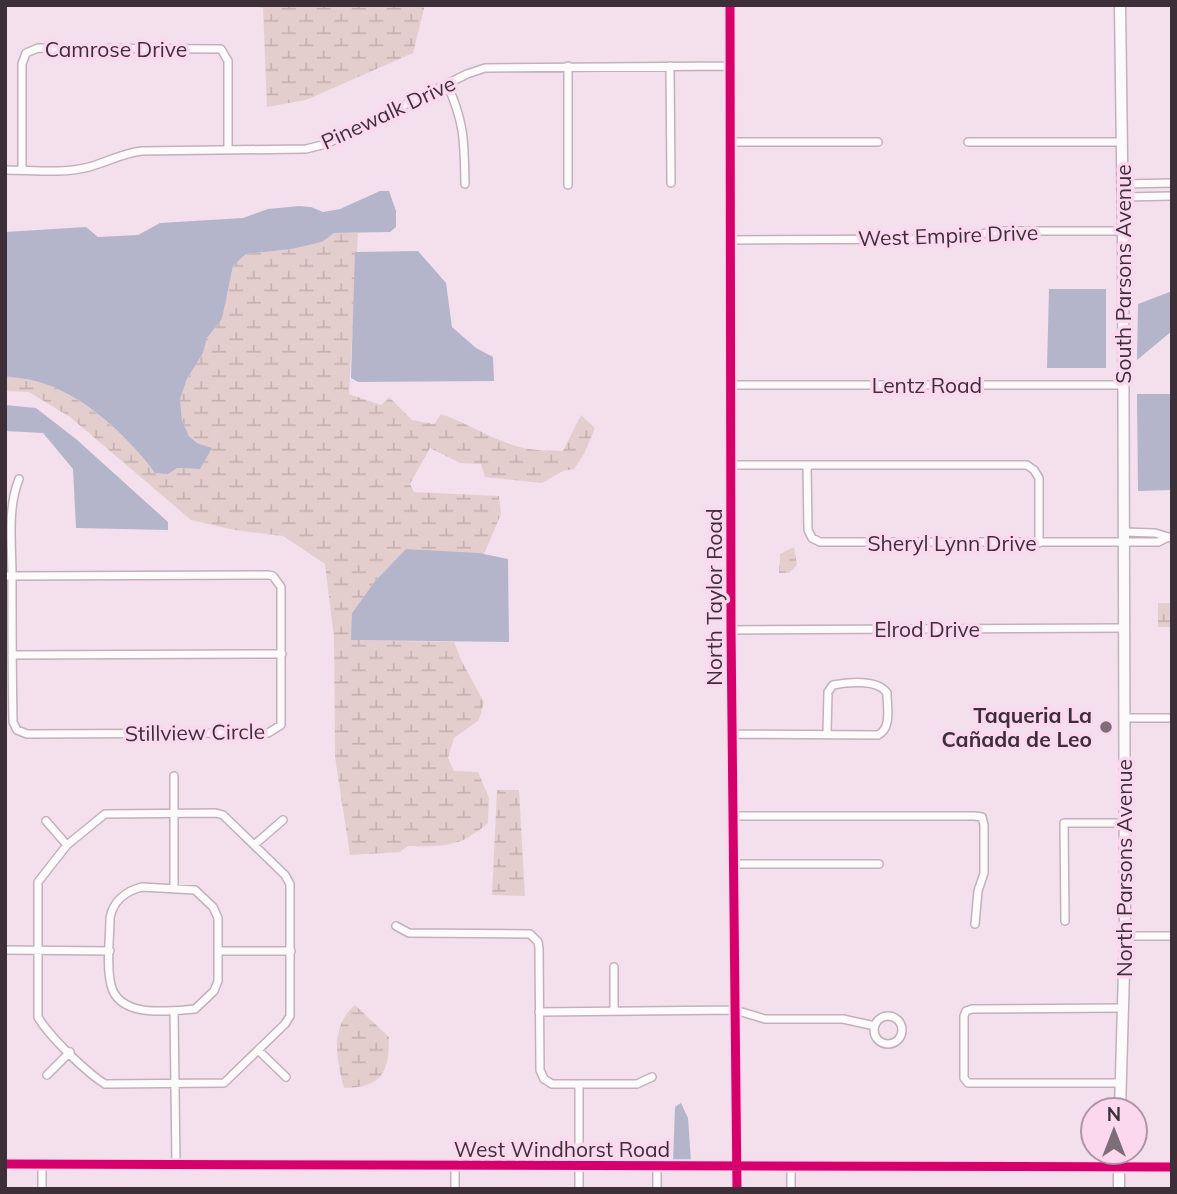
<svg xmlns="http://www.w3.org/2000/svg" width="1177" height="1194" font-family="Mulish,sans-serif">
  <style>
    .wetland { fill: url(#wetland-marsh) }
    .water { fill: #b4b5cb }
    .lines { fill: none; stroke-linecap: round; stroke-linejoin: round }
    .minor-casing { stroke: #c0b1ba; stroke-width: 10 }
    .tertiary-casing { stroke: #c0b1ba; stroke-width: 11 }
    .secondary-casing { stroke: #c0b1ba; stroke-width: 13 }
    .minor { stroke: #fdfafc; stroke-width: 7 }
    .tertiary { stroke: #fdfafc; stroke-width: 9 }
    .secondary { stroke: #fdfafc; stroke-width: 10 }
    .cycleway-casing { stroke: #fcd8ef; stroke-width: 13 }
    .cycleway { stroke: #d6006c; stroke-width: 9 }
    .poi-dot { fill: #7c6d77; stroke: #fcd8ef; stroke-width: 2.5 }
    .labels { text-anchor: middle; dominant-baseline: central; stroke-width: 7; stroke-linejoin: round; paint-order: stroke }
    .street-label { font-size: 21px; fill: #3c2f38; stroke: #fcd8ef }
    .poi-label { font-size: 21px; font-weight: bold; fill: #3c2f38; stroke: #fcd8ef; text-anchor: end }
  </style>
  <defs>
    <pattern id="wetland-marsh" width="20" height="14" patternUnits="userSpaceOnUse" patternTransform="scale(1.75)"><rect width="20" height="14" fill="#e4cecd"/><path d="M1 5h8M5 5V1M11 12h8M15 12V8" fill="none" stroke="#c4b1b1"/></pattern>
  </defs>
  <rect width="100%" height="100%" fill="#f4e0ed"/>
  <!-- wetland -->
  <path class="wetland" d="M241,5H425L413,53L306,100L267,107L263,8Z
    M334,233H358L349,394L381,405L389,397L412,420L434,424L441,414C471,424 498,444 529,449C540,451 552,450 563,451L581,415L595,428L584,454L574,469L563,471L542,483L485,477L481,464L460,463L430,448L410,484L414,492L499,496L501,514L484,554L406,549L375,581L352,613V640L454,642L462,662L484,702L479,720L454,738L448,758L454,771L478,772L489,798L488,823C461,847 444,847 408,846L400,852L350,855L335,757L334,638L325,564L283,536L234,530L191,520L70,417L29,392L5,391V376C17,378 31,379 42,383C84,396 129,438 155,473L177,468L200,469L211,448L197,443L189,436L182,420L180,399L187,379L203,353L207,338L222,319L233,266L246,254L292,249L322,242Z
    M794,547L797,565L789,573H779L780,554Z
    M1158,603H1172V627H1158Z
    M497,790H519L525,896L492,895Z
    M355,1005L389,1037C389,1072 383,1087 344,1088C336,1059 330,1026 355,1005Z"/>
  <!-- water -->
  <path class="water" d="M380,191H389L396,211V227L390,232L334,233L322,242L292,249L246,254L233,266L222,319L207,338L203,353L187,379L180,399L182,420L189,436L197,443L212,448L200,469L177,468L168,474L155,473C129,438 85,396 42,383C31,379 17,378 5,376V232L86,227L98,237L138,235L160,223L243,218L268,209L299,206L311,207L323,212L340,209Z
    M418,251L446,283L452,327L476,348L493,357L494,381L358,382L351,378L355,252Z
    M1049,289H1106V368H1047Z
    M1172,291V331L1137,360L1138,304Z
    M1172,394V490L1138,491L1137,394Z
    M5,405L36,408L76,439L168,522V530L76,528L73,469L43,433L5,431Z
    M406,549L479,553L508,559L509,642L351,640L352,613L375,581Z
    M681,1103L688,1118L691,1161L673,1162L675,1107Z"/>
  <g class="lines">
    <!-- minor casing -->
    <g class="minor-casing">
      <path id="minor" d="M730,5L731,630L737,1189
        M568,66V185
        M670,66L671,183
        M447,84C465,124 464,141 465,184
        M731,142H878
        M968,142H1122
        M5,170C32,170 63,174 89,167C107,162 123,153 142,151L306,149L326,144L467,74L485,68L731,66
        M22,170V64L26,53L38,48L221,49L228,61V150
        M1123,184L1172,183
        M1123,197L1172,196
        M731,240L951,239L999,231H1123
        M731,385H1123
        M731,465H1027L1034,470L1039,478V543
        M807,465L808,530L812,538L820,542H1158L1166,538
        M1123,532L1155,533L1172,538
        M5,576H12L269,575L273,576L281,587V725L268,733L27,734L17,730L13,722C12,673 12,624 12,576C12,544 7,509 19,479
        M731,630L1123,628
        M12,655L282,654
        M1124,718H1172
        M733,734L878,735C892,728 887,708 887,693C878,679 848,682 833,685L828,692L827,733
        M174,776V887
        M216,813L223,815L285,875L290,884V1016L285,1024L224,1083L105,1084C87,1073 48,1035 38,1017V882L67,845L105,814Z
        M733,816H974L982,817L984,825V873L978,891L975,924
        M46,821L67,845
        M254,845L283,820
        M734,864H879
        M142,887L195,890L213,907L218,918V981L214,991L195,1009C170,1011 119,1019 111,985C106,965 110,939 110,918C113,901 126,891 142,887Z
        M1065,921L1064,823H1125
        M396,926L409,933L530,934L538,942L539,948L540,1070L544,1079L552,1084H637L652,1077
        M1125,936H1172
        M5,950L110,951
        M218,951H291
        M614,967V1011
        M174,1011L176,1164
        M539,1012L735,1010L765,1019H843L875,1026
        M874 1030a14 14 0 1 1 28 0a14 14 0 1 1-28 0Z
        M258,1050L286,1077
        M47,1075L70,1052
        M1120,1083H968L964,1078V1016L966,1011L972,1009L1122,1008
        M579,1085V1189
        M455,1166V1189
        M791,1167V1189
        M42,1189V1165
        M657,1189V1167"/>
    </g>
    <!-- tertiary casing -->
    <g class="tertiary-casing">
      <path id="tertiary" d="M5,1164L1172,1167"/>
    </g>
    <!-- secondary casing -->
    <g class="secondary-casing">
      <path id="secondary" d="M1120,1110L1125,936L1123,231L1120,5
        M1119,1152V1189"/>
    </g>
    <!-- minor -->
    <use href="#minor" class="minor"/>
    <!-- tertiary -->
    <use href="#tertiary" class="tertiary"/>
    <!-- secondary -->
    <use href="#secondary" class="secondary"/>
    <!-- cycleway casing -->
    <g class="cycleway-casing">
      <path id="cycleway" d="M730,5L731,630L737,1189
        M5,1164L1172,1167"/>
    </g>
    <!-- cycleway -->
    <use href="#cycleway" class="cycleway"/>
  </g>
  <!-- markers -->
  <circle class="poi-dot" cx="1106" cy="727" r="7"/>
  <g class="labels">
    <!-- street labels -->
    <g class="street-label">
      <text x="116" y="49">Camrose Drive</text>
      <text transform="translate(388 112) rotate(-25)">Pinewalk Drive</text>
      <text transform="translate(948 235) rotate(-2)">West Empire Drive</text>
      <text transform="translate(1123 274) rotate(-90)">South Parsons Avenue</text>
      <text x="927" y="385">Lentz Road</text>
      <text x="952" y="543">Sheryl Lynn Drive</text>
      <text transform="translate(714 597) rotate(-90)">North Taylor Road</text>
      <text x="927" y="629">Elrod Drive</text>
      <text transform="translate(195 732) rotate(-1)">Stillview Circle</text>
      <text transform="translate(1124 868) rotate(-90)">North Parsons Avenue</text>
      <text x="562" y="1149">West Windhorst Road</text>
    </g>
    <!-- poi labels -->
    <g class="poi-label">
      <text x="1092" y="715">Taqueria La<tspan x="1092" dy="24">Cañada de Leo</tspan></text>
    </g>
  </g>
  <!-- border -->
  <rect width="1177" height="1194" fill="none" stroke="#3c2f38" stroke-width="14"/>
  <!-- north arrow -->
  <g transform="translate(1114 1131)"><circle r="33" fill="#fcd8ef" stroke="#af94a6" stroke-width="2"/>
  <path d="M0-5L12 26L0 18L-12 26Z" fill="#7c6d77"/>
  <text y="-10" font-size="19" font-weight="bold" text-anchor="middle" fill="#3c2f38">N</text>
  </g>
</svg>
